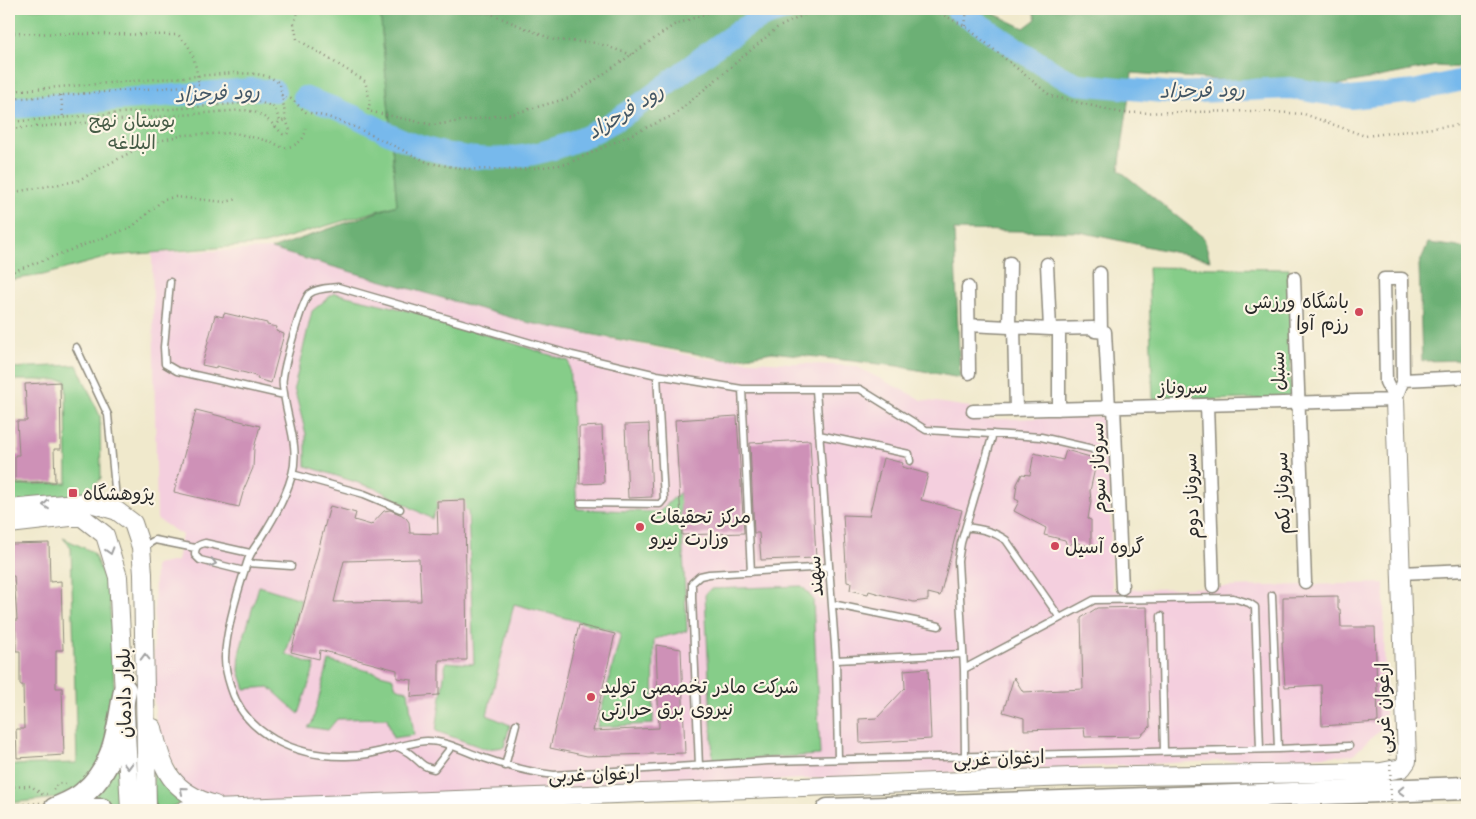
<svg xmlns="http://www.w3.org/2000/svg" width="1476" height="819" font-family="'Shantell Sans','Playpen Sans Arabic',sans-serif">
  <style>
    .built { fill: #f4cfde }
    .green { fill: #86cd89; stroke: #587c5a }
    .forest { fill: #6cb075; stroke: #4c6e50 }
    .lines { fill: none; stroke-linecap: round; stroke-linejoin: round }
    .river { stroke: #77b9ec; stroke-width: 22 }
    .building { fill: #ce91b7; fill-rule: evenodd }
    .lane-casing { stroke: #8e8a7c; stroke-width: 9 }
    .street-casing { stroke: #8e8a7c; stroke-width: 15 }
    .secondary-casing { stroke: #8e8a7c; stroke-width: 20 }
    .highway-casing { stroke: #8e8a7c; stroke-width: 25 }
    .path { stroke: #8e8a7c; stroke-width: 2.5; stroke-dasharray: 1 4; stroke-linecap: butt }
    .lane { stroke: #fff; stroke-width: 6 }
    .street { stroke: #fff; stroke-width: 12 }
    .secondary { stroke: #fff; stroke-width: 18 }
    .highway { stroke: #fff; stroke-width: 22 }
    .path-bridge { stroke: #8e8a7c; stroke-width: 2.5; stroke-dasharray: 1 4; stroke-linecap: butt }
    .oneway { stroke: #a0a0a0 }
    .poi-dot { fill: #d1495b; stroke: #fcf5e5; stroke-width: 2 }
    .labels { text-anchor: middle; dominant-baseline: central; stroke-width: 4.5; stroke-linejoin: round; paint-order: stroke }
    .park-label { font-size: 19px; fill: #465c47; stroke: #fcf5e5 }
    .poi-label { font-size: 19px; fill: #2b2b2b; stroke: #fcf5e5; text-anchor: start }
    .street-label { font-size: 19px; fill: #2b2b2b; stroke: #fcf5e5 }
    .water-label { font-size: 20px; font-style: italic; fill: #425665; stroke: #fcf5e5 }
  </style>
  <rect width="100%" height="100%" fill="#fcf5e5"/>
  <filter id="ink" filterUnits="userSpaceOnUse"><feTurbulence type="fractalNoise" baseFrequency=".02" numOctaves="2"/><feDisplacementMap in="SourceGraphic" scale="10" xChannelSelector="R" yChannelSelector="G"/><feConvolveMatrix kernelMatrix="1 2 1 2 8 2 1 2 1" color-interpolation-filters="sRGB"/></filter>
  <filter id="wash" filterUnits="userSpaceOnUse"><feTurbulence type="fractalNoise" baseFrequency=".0096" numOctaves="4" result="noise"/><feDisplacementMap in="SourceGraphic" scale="20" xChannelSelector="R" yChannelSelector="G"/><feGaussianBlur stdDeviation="1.12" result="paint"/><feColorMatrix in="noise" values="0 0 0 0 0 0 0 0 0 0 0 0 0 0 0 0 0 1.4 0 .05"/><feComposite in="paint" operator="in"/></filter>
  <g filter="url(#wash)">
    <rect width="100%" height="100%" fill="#f0e9cc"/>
    <!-- built -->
    <path class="built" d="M271,249L526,322L708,359L855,366L922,400L970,407L972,420L1108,416L1112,590L1384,583L1385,725L1353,755L277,802L225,803L184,787L158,734L153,693L155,565L177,561L182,535L157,519L152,253Z"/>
    <!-- green -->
    <path class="green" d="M9,9H380L397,205L265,244L112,256L43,275L9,280Z
      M1148,267L1289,269L1291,398L1153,401Z
      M334,293L422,314L569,361L577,509L659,512L680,492L687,631L654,639L653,724L597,727L621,633L514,604L487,715L510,725L504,747L486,749L436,731L446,662L474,664L468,511L438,505L432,519L377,489L306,466V434L294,388L312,311Z
      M77,365L100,416L101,478L85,496L9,503V485L67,483L66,380H9V368Z
      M63,538L93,552L109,590L115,702L102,761L84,784L57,798L9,803V765L77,763L71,547Z
      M259,586L301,599L286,654L315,665L299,714L269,687L245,689L239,671L240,650Z
      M802,586L813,599L820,755L713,761L705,595L710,589Z
      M329,661L392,677L396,687L408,691L414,735L393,738L387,718L337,719L328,730L308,727L312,723Z
      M152,739L192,801C180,805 167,809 154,808Z
      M121,740L124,810H113L112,805L107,801L85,802Z"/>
    <!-- forest -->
    <path class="forest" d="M380,9H984L1024,28L1036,19L1032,9H1467V68L1436,66L1321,88L1132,73L1119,170L1204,238L1210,260L1080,232L954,230L960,378L897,366L772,352L729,360L530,323L271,249L397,205Z
      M1428,243L1467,248V360L1422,361L1419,265Z"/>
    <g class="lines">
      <!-- river -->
      <path class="river" d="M956,9L1058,75L1078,84L1173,93L1290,88L1351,98L1414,91L1467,79
        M304,97C322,104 342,110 360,119C380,129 398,139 419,146C510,177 586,147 658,91C689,68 720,41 753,22C764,16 777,12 789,9
        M9,108L252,89L275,91"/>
    </g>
    <g id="blocks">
      <!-- building -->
      <path class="building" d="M224,313L267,323V325L277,327L276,331L284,334L271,383L257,379L258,377L246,373L216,366V368L202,365L215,315L223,317Z
        M60,382L61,449H54L55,482L15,483V455H19L17,421H27L25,384Z
        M196,410L260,426L254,448L253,468L244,489L239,507L174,492Z
        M737,416L744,533L682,535L675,420Z
        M649,424L652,497L628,498L625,425Z
        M602,426L604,483L580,484L579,427Z
        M810,440L816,558L761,560L759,533H754L750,443Z
        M1066,450L1097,459L1090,491L1091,501L1088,519L1091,520V547L1075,542L1067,546L1065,540L1044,535L1046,528L1014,511L1019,501L1015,499L1017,484L1022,474L1030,475L1034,453L1063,460Z
        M883,458L903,463L902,467L928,474L921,500L962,510L940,596L928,593V600L914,602L890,597L869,591L868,594L850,590L851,583L847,582L843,515L869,516Z
        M465,500L467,660H439V695L411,697L412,680L397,678V670L320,650L319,659L291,652L330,506L356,513L354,520L371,525L384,511L390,510L402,515L406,518L409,522L410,533L438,534L437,501ZM419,559L421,601L334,602L344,561Z
        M49,543L50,582L61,581L63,650H56V688H62L64,755L17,758L16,729H24L23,685H20V651H16L15,620H17L14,576H9V544Z
        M1338,596V609H1340L1341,627H1375L1378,722L1322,726L1321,685L1285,687L1282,642H1283V597Z
        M1147,607L1150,727L1140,736L1085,737L1084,728L1024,730V718L1003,712L1014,677L1023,692L1083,689L1081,618L1097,608Z
        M579,625L615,634L593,731L659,728L656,645L681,649L685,753L587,756L550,748Z
        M928,668L931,739L860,743L859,719L877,718L905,688L904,670Z"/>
    </g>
  </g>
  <g filter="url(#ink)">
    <use href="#blocks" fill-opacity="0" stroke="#8e8a7c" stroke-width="1"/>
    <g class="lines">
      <!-- lane casing -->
      <g class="lane-casing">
        <path id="lane" d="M170,282L164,347L165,364L177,371L284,395
          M76,347L108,415L117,509
          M742,389L751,572
          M816,390L836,660L838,759
          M819,435L909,454L910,461
          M1096,454L1093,449L1041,437L926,430L860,389H742L657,375L572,355L338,287C330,288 316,288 309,294C302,301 284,366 283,378C282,382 283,388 284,393C287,421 300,446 292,475C286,497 274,518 262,537C256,546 250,552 247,563C238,590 226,630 225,658C225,668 228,679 231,688C246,735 295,756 342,756C362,757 382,751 401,746C410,744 419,741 427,741C446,741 464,751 481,757C506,766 528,772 554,775L768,761L1278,749L1349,746
          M292,474L364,494L400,509
          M581,503L660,504L664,499L657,375
          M966,527C981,529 993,531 1006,540L1060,618
          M143,547L155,540L195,548
          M247,563L291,566
          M244,571L200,560L195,555C195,547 197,545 205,543L250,553
          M1272,595L1278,749
          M832,604L939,626
          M1161,616L1164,751
          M836,660L963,654
          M964,669L1094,600L1233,598L1249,603L1255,607L1260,749
          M398,747C402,749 406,751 409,753C419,760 421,767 434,769L452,746
          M965,756L964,669L958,561L961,543L993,434
          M505,766L516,724
          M699,766L692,598V583L700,576L709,574L829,567"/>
      </g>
      <!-- street casing -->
      <g class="street-casing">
        <path id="street" d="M1047,264L1050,329
          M1100,273L1101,332
          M1294,278L1305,582
          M1384,279H1402L1403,380L1395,400L1386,382Z
          M968,287L969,373
          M969,325L1050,329L1093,328L1095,331L1105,332L1109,408
          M1009,327L1010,263
          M1014,328L1016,410
          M1403,380L1467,377
          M1207,405L1213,586
          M1114,407L1122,588
          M1059,409V329
          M973,411L1395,400
          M1401,573L1467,570"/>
      </g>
      <!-- secondary casing -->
      <g class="secondary-casing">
        <path id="secondary" d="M9,509L87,502L117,511L133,523L141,547L143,574L147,810
          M9,524L70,517H82L105,535L118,577L130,810
          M153,728C162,770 171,792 215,805
          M185,810L1072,777L1381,772L1402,768L1407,761L1395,400"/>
      </g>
      <!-- highway casing -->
      <g class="highway-casing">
        <path id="highway" d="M55,809C66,804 77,800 85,792C116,766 118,727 125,690
          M59,809L102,810
          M828,810L1467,788"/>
      </g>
      <!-- path -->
      <path class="path" d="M299,9L294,24L297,39L365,81L370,102L368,111L433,125L512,114L569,98L674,25L719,9
        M479,9L554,40L597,43L632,55
        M911,9H931L965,26L1051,96L1122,113L1257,111L1304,114L1365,136L1467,124
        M965,26L967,9
        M9,33L178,35C195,48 195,65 199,85L9,99
        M9,91L234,73C250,74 267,72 280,84L286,120L290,130L287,134H283C270,122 262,111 243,110L9,129
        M61,95L63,117
        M281,95L291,99L306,112L328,117L357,128L429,163L467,169L519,170L567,164L674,115L777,28L816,9
        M9,122L259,102L274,107L280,121
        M275,127L279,122L286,120
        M9,193L77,181L146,144L184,135L235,133L272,142L283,148C295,146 304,142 306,129
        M9,273L132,227L164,199L175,197L225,202L238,199
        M1390,749L1389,727H1392
        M9,787L31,786L42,794H47
        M53,790L58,783L66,784
        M9,805L40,803"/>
      <!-- lane -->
      <use href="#lane" class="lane"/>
      <!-- street -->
      <use href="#street" class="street"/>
      <!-- secondary -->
      <use href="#secondary" class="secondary"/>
      <!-- highway -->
      <use href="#highway" class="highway"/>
      <!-- path-bridge -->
      <path class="path-bridge" d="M1390,749L1391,810"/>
    </g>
    <!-- one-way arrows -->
    <defs><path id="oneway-chevron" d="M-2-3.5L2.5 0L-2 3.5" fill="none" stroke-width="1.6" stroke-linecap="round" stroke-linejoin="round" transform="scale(1.25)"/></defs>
    <g class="oneway">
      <use href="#oneway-chevron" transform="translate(46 505) rotate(175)"/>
      <use href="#oneway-chevron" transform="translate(110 551) rotate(73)"/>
      <use href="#oneway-chevron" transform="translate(213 563) rotate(13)"/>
      <use href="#oneway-chevron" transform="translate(145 657) rotate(-91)"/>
      <use href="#oneway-chevron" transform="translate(128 766) rotate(88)"/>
      <use href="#oneway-chevron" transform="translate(183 790) rotate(-140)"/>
      <use href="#oneway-chevron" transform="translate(1401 791) rotate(178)"/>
    </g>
  </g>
  <!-- markers -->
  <g class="poi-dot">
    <circle cx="1359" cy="312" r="5"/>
    <rect x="68" y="488" width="10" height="10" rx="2.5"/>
    <circle cx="640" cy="527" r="5"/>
    <circle cx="1055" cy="546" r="5"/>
    <circle cx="591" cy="697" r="5"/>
  </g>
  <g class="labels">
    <!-- park labels -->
    <g class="park-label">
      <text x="132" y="120">بوستان نهج<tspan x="132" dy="22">البلاغه</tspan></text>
    </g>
    <!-- poi labels -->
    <g class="poi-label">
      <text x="1349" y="301" text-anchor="end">باشگاه ورزشی<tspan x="1349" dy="22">رزم آوا</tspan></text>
      <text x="83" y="493">پژوهشگاه</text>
      <text x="650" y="516">مرکز تحقیقات<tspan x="650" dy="22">وزارت نیرو</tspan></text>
      <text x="1065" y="546">گروه آسیل</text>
      <text x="601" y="686">شرکت مادر تخصصی تولید<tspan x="601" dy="22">نیروی برق حرارتی</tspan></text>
    </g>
    <!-- street labels -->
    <g class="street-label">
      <text transform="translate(1278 371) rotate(-92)">سنبل</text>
      <text transform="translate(1183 387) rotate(-1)">سروناز</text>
      <text transform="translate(1098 468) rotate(-92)">سروناز سوم</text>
      <text transform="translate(1282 493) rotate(-92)">سروناز یکم</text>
      <text transform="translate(1191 496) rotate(-92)">سروناز دوم</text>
      <text transform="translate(815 576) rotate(-94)">سهند</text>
      <text transform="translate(124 693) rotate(-91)">بلوار دادمان</text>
      <text transform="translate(1383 708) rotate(-91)">ارغوان غربی</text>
      <text transform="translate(999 758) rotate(-2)">ارغوان غربی</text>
      <text transform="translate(594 774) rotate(-2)">ارغوان غربی</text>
    </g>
    <!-- water labels -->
    <g class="water-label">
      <text transform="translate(1202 90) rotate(-1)">رود فرحزاد</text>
      <text transform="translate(217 93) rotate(-3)">رود فرحزاد</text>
      <text transform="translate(625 111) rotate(-32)">رود فرحزاد</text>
    </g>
  </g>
  <!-- margin -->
  <rect width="1476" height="819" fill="none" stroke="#fcf5e5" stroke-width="30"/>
</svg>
